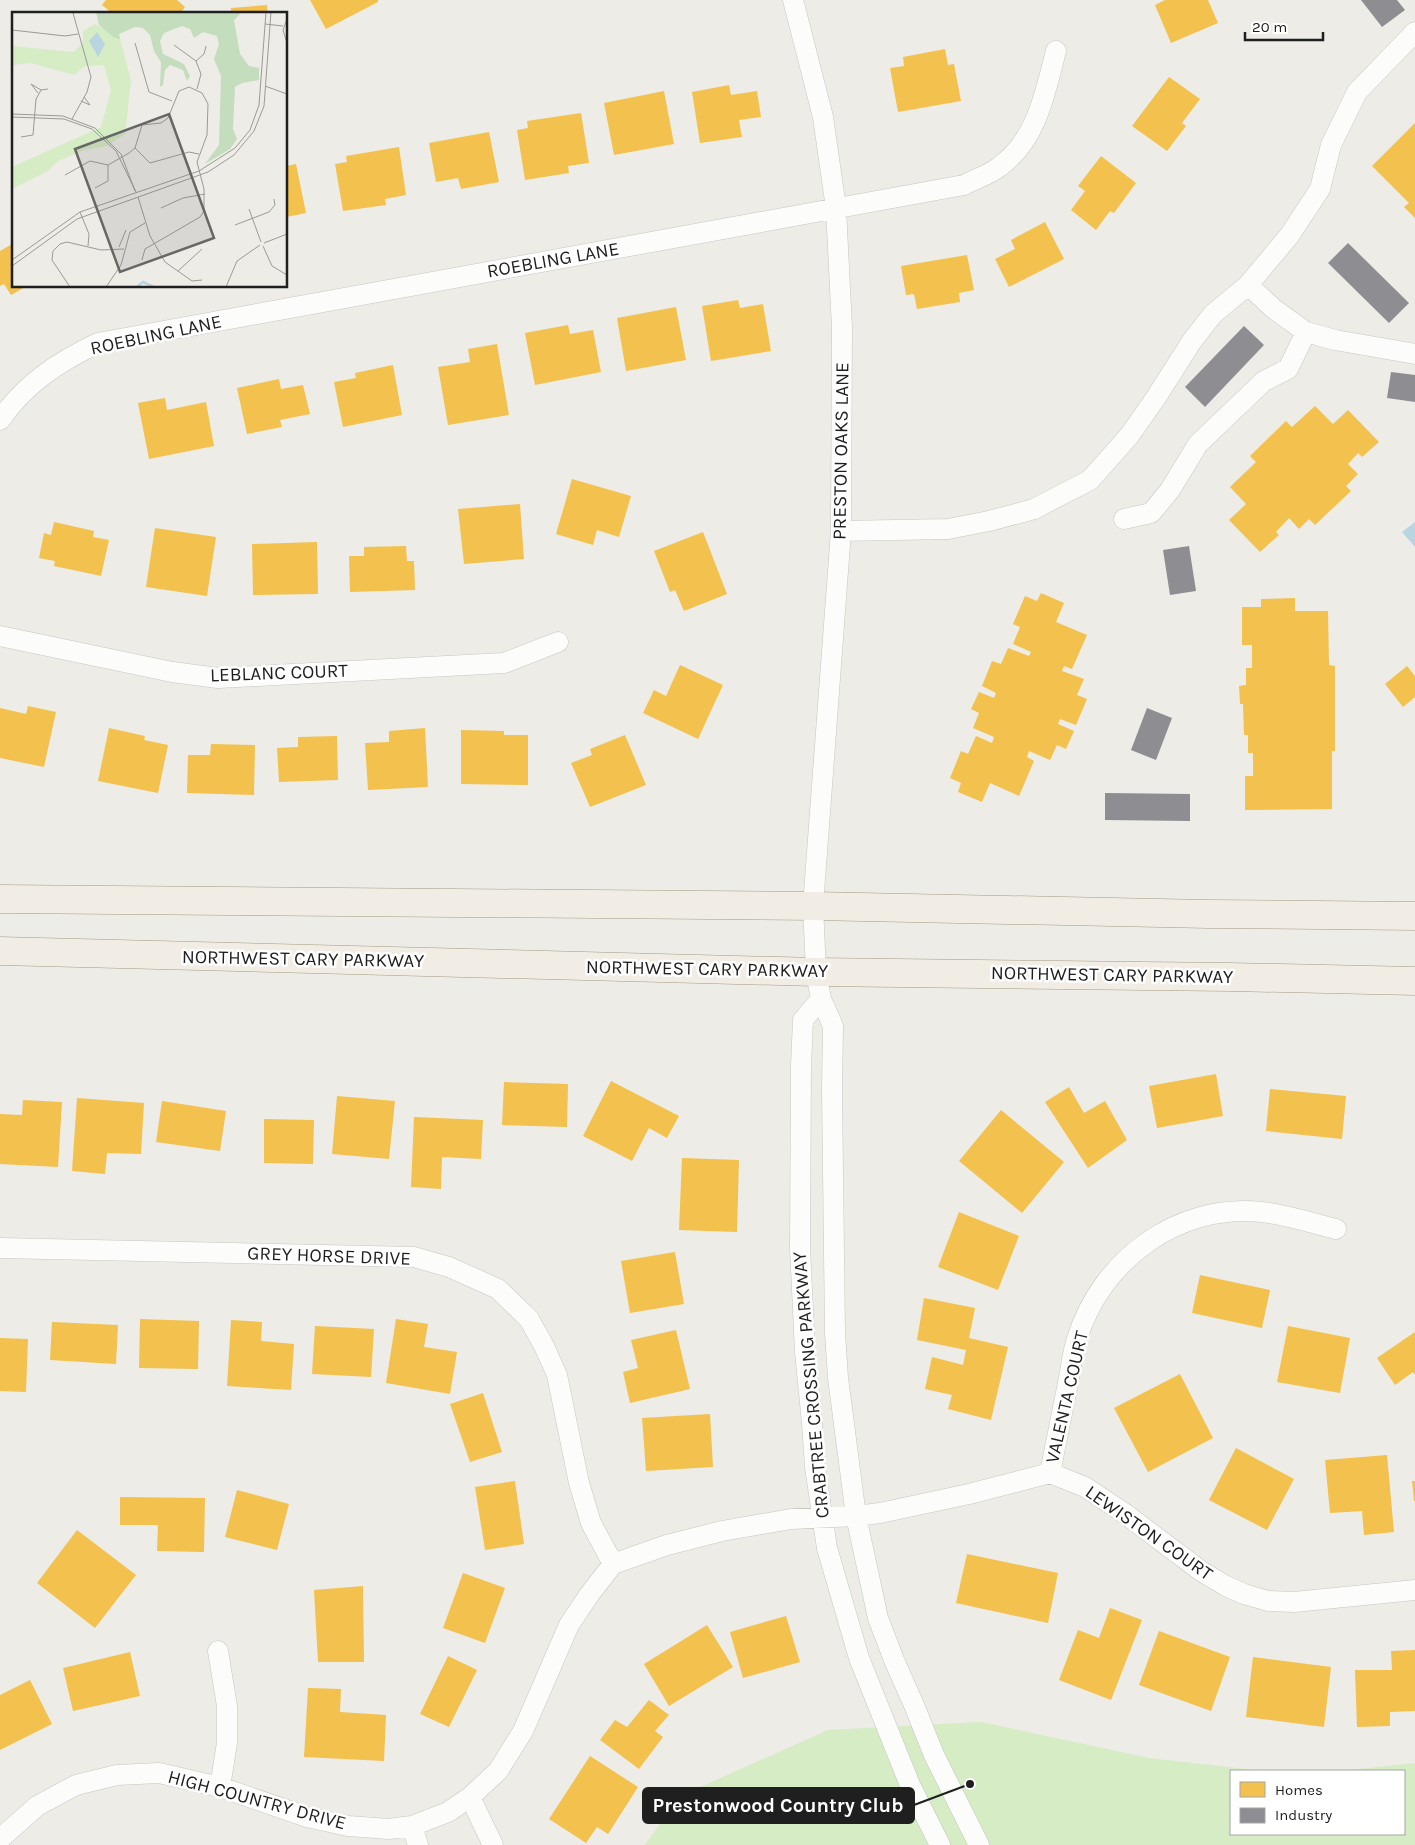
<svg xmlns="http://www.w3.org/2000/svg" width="1415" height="1845" font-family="Karla,sans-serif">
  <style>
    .grass { fill: #d5ecc4 }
    .water { fill: #b9d5e1 }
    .homes { fill: #f2c14e }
    .industry { fill: #8d8d92 }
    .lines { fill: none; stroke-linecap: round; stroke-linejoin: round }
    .minor-casing { stroke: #c6c6c3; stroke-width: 21 }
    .primary-casing { stroke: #a39c83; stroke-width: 29 }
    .minor { stroke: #fcfcfb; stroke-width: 20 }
    .primary { stroke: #f1ede4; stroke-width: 28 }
    .labels { text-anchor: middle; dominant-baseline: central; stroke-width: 5; stroke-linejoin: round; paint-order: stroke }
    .street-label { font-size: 19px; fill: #1f1f1f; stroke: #fff }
    .inset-river { fill: none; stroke: #b9d5e1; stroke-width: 2.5 }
    .inset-road { fill: none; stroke: #9b9a97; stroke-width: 1 }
    .view { fill: #676765; fill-opacity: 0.15; stroke: #676765; stroke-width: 2.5 }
    .inset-edge { fill: none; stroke: #1f1f1f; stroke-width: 2.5 }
    .leader { fill: none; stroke: #1f1f1f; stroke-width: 2 }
    .callout-dot { fill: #1f1f1f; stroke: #fff; stroke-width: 2 }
    .callout { fill: #1f1f1f; stroke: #1f1f1f; stroke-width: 2 }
    .callout-label { font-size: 20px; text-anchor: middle; font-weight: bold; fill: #fff }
  </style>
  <rect width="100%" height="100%" fill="#edece7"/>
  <!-- grass -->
  <path class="grass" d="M981,1722L1149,1758L1263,1771H1231V1834H1404V1771H1341L1415,1763V1845H645L680,1796L828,1730Z"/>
  <!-- water -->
  <path class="water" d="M1415,522V547L1402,532Z"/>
  <!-- homes -->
  <path class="homes" d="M106,0H177L185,7L180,14H113L102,5Z
    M310,0H378V2L326,29Z
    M1165,0H1208L1218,23L1171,43L1155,5Z
    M267,5L268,14H231V8Z
    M945,49L948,65L954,64L961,101L898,112L890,68L904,66L903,57Z
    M1169,77L1200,99L1182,123L1186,126L1167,151L1132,126Z
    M729,85L731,95L757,91L761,117L739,120L742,137L700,143L692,92Z
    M664,91L674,144L614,155L604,103Z
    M581,113L589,163L568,166L569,173L525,180L517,130L528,128L527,121Z
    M1415,123V218L1404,207L1409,203L1372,166Z
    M489,132L499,182L461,189L458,178L436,182L429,143Z
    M399,147L406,195L385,199L386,205L343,211L335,164L347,162L346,156Z
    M1101,156L1136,183L1114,213L1110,211L1096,230L1071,210L1085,191L1078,186Z
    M296,164L306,213L286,217V166Z
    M1045,222L1064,259L1009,287L995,259L1015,249L1011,240Z
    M14,243V286H27L11,295L4,284L0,286V251Z
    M967,255L974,290L959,293L960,302L917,309L914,294L906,295L901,266Z
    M738,300L740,308L763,304L771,351L711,361L702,306Z
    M676,307L686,360L626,371L617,318Z
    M568,325L570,334L593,330L601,372L535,385L525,333Z
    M497,344L509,415L448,425L438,367L470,362L468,349Z
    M393,365L402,415L343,427L334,382L356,378L355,373Z
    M279,379L281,389L303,385L310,414L280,420L282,427L247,434L237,388Z
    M165,398L167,410L206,402L214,446L149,459L138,403Z
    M1315,406L1333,424L1348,410L1379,442L1362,457L1358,453L1348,464L1358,474L1346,486L1351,491L1315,525L1309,519L1299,529L1289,518L1276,532L1279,535L1260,552L1229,520L1246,504L1230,487L1256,462L1250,456L1286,421L1292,427Z
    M572,479L631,496L619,537L597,530L593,545L556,534Z
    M520,504L524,559L464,564L458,509Z
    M54,522L94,531L93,537L109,540L101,576L54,566L55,561L39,558L44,533L51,535Z
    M155,528L216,537L207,596L146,587Z
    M703,532L727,594L684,611L675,590L670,592L654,551Z
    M317,542L318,594L253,595L252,544Z
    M406,546L407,561H414L415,590L350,592L349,556H364V547Z
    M1041,593L1064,603L1056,622L1087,635L1072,669L1064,666L1062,671L1084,679L1077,695L1087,699L1076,725L1060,719L1058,724L1074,731L1066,749L1057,745L1050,760L1029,751L1027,757L1034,761L1019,796L990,783L982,802L958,792L961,783L950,778L961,751L968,754L976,736L992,743L994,737L973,728L979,713L971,709L979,692L994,698L996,693L982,686L992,661L1001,664L1008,648L1029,656L1031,652L1013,644L1020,627L1013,624L1025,596L1037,601Z
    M1295,598V611H1328L1329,665L1335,666V751H1332V809L1245,810V776H1253V753H1248V735H1244L1243,704H1240L1239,686L1246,685V668H1252V645H1242V607H1261V599Z
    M680,665L723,685L698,739L643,713L654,690L666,696Z
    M1407,666L1415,676V697L1403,707L1385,684Z
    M28,706L56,712L44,767L0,758V708L26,714Z
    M109,728L145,736L144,740L168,745L158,793L98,781Z
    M425,728L428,787L368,790L365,743L389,742V731Z
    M461,730L504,731V735H528V785L461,784Z
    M625,735L646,785L590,807L571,763L592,755L590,749Z
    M337,736L338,780L279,782L277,748L298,747V737Z
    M211,744L255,745L254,795L187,793L188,755H210Z
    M1216,1074L1223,1116L1157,1128L1149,1086Z
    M611,1081L679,1116L667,1138L649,1128L632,1161L583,1136Z
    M504,1082L568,1084L567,1127L502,1125Z
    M1069,1087L1084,1113L1105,1101L1127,1140L1088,1168L1045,1102Z
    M1270,1089L1346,1096L1342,1139L1266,1131Z
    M337,1096L395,1101L389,1159L332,1154Z
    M77,1098L144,1103L141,1154L107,1153L105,1174L72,1171Z
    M23,1100L62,1102L58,1167L0,1164V1114L22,1115Z
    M162,1101L226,1111L220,1151L156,1142Z
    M1001,1110L1064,1162L1022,1213L959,1161Z
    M414,1117L483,1120L481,1159L442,1157L441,1189L411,1187Z
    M264,1119L314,1120L313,1164L264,1163Z
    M682,1158L739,1160L737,1232L679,1230Z
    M959,1212L1019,1236L998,1290L938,1267Z
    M675,1252L684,1304L630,1313L621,1261Z
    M1200,1275L1270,1290L1262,1328L1192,1313Z
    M924,1298L975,1308L969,1338L1008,1347L991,1420L948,1409L952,1395L925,1389L932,1357L963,1365L966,1350L917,1340Z
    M140,1319L199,1321L198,1369L139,1368Z
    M396,1319L428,1324L424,1347L457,1352L450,1394L386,1383Z
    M231,1320L262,1322L261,1341L294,1344L291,1390L227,1386Z
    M52,1322L118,1325L116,1364L50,1360Z
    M315,1326L374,1329L371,1377L312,1374Z
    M1288,1326L1350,1338L1340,1393L1277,1382Z
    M676,1330L690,1389L630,1403L623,1372L638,1368L631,1340Z
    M1415,1332V1375L1413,1372L1395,1385L1377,1358Z
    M0,1338L28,1339L26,1392L0,1391Z
    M1180,1374L1213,1438L1148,1472L1114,1408Z
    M483,1393L502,1452L470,1462L450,1404Z
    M710,1414L713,1467L646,1471L642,1418Z
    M1236,1448L1294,1479L1267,1530L1209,1500Z
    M1387,1455L1394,1532L1364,1535L1362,1511L1330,1513L1325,1460Z
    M515,1481L524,1544L485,1550L475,1487Z
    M1412,1481H1415V1501H1414Z
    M237,1490L289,1504L277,1550L225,1537Z
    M120,1497L205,1498L204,1552L157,1551L158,1525H120Z
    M77,1530L136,1575L95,1628L37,1583Z
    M967,1554L1058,1573L1048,1623L956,1603Z
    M463,1573L505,1588L485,1643L443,1628Z
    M363,1586L364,1662H318L314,1590Z
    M1110,1608L1142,1620L1111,1700L1059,1680L1078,1630L1099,1638Z
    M786,1616L800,1662L743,1678L730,1632Z
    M707,1625L733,1667L669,1706L644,1664Z
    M1159,1631L1230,1657L1211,1711L1139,1685Z
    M1415,1650V1711L1390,1712V1726L1357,1727L1355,1670H1392L1391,1651Z
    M130,1652L140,1696L73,1711L63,1668Z
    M448,1656L477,1670L449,1727L420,1714Z
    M1253,1657L1331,1667L1324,1727L1246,1717Z
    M30,1680L52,1724L0,1750V1695Z
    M308,1688L341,1689L340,1712L386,1715L384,1761L304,1757Z
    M649,1700L669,1715L655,1731L663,1737L639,1769L600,1740L615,1720L627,1727Z
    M590,1756L638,1787L608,1834L597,1827L586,1843L549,1819Z"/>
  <!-- industry -->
  <path class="industry" d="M1361,0H1397L1405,10L1382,27Z
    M1348,243L1409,303L1389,323L1328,263Z
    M1244,326L1264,345L1205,407L1185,387Z
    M1391,372L1415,375V402L1387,398Z
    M1189,546L1196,591L1170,595L1163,550Z
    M1147,708L1172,718L1156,760L1131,750Z
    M1105,793L1190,794V821L1105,820Z"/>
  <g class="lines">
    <!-- minor casing -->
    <g class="minor-casing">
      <path id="minor" d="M793,0L823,117L836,208L842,328L841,531L813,906L816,972L821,999L833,1026L832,1089L835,1333L838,1378L856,1516L878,1618L894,1660L914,1705L934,1755L979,1845
        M1248,285L1274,309L1306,332L1335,340L1415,354
        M0,420C25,384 58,362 98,343L964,185C975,179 989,175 999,167C1037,140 1045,93 1056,51
        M1124,519L1151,513L1170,490L1198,444L1264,381L1288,369L1306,332
        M841,531L948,529L989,521L1034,509L1090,480L1129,436L1155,399L1192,341L1213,314L1248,285L1289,236L1320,189L1331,145L1357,92L1415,32
        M0,636L172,672L218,678L504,663L558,642
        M821,999L803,1020L801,1066L800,1248L805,1352L812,1423L815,1467L827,1548L859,1658L910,1785L940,1845
        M0,1248L414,1257L449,1267L498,1289L529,1319L544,1346L557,1375L579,1483L591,1523L613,1564
        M1050,1473C1056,1443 1062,1413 1068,1383C1071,1369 1072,1353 1077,1339C1101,1260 1178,1203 1262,1212C1287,1215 1312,1223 1336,1229
        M218,1651L227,1706V1743L220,1787
        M470,1797L493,1845
        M412,1826L418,1845
        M0,1839L37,1806L76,1785L117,1775L159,1773L220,1787L307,1817L348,1826L389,1829L412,1826L448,1812L470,1797L498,1771L523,1731L569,1625L589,1595L613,1564L667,1545L722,1531L791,1519L856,1516L880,1513L969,1494L1050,1473L1085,1487L1124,1513L1201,1571L1226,1586L1244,1594L1268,1601L1294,1602L1415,1590"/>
    </g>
    <!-- primary casing -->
    <g class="primary-casing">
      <path id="primary" d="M0,899L813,906L1208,914L1415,916
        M0,951L816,972L1230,977L1415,981"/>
    </g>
    <!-- minor -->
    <use href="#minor" class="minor"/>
    <!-- primary -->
    <use href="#primary" class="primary"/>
  </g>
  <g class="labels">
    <!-- street labels -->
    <g class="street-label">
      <text transform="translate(553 260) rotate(-10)">ROEBLING LANE</text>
      <text transform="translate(156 335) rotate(-12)">ROEBLING LANE</text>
      <text transform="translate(841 451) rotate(-89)">PRESTON OAKS LANE</text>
      <text transform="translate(279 673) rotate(-2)">LEBLANC COURT</text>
      <text transform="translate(303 959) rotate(1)">NORTHWEST CARY PARKWAY</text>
      <text transform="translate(707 969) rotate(1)">NORTHWEST CARY PARKWAY</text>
      <text transform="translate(1112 975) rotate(1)">NORTHWEST CARY PARKWAY</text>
      <text transform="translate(329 1256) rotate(2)">GREY HORSE DRIVE</text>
      <text transform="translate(811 1385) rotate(-95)">CRABTREE CROSSING PARKWAY</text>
      <text transform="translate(1067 1397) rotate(-77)">VALENTA COURT</text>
      <text transform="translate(1149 1533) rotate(35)">LEWISTON COURT</text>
      <text transform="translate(257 1800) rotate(15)">HIGH COUNTRY DRIVE</text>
    </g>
  </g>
  <!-- overview -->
  <g transform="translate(12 12)">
    <rect width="275" height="275" fill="#edece7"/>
    <path d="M83,12L108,27L119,68L113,122L95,134L72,138L46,149L36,159L0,177V155L89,115L99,78L92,53L73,54L62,63L19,51L0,53V34L62,40L71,30V19Z" fill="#d5ecc4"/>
    <path d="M84,0H230L222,8L228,42L237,54L247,56V68L230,71L223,75L221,117L225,127L218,137L193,152L207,133L209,64L202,47L207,32L205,24L191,20L182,26L178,17L170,14L152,21L148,29L151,42L172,52L178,64L175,69L171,58L158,53L153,58L151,73L148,75L149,50L142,39L138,23L131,16L123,15L107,22L108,27L101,25L87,13Z" fill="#c4ddbc"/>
    <path d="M85,20L93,32L86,45L77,29Z" fill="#b9d5e1"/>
    <path class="inset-river" d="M125,275L131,270L142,275"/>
    <path class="inset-road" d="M275,7L271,18L275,31M253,12L271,14M0,18L53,24L66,22M123,31L137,80L160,89M162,33L184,49L189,62L185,77M184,49L192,42L194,34M253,74L275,82M26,81L19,72L29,78M69,89L78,93L72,85M0,102L51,104L83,116L109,142L123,179M0,105L52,107L80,117L104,139L124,180M60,107L75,80L79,65L61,1M9,125L21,123L24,87L29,78L36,77M123,136L138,151L177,140L187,142M53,163L78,149L96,153L117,141L123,136L130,113L149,111L156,106L167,79L177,75L190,81L196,92L195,123L185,150L192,177V199L188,205L133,237L130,248M83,176L96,169V153M126,185L138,224L153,250L180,269L190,268M149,196L171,186L193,182M237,197L249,230M68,200L77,222L76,234M223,213L257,200L263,193L262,187M252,231L275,222M251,234L260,254L275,263M107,235L114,218M0,248L68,200L187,159L223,136L238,118L247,93L254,0M0,254L65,207L196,160L222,143L242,119L252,94L259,0M166,259L190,237M58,275L40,248L41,239L48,232L55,230L89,238L112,237M94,275L109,253L118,220L133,211M214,275L225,249L248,233"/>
    <path class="view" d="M157,102L202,226L108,260L63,137Z"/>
    <rect width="275" height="275" class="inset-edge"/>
  </g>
  <!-- callouts -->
  <path class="leader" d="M970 1784L914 1805"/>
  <circle class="callout-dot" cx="970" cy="1784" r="5"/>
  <rect class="callout" x="643" y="1788" width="271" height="35" rx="5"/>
  <g class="callout-label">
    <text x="778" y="1812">Prestonwood Country Club</text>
  </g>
  <!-- legend -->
  <rect x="1230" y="1770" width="175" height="65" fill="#ffffff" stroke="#a5a5a5"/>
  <rect x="1240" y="1782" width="25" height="15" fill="#f2c14e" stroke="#a5a5a5"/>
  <text x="1275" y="1795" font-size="15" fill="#1f1f1f">Homes</text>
  <rect x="1240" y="1808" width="25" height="15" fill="#8d8d92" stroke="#a5a5a5"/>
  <text x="1275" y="1820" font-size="15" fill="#1f1f1f">Industry</text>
  <!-- scale -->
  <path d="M1245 32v8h78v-8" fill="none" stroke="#1f1f1f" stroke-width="2.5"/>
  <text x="1252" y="32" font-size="15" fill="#1f1f1f" stroke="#ffffff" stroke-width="4" paint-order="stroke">20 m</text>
</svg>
